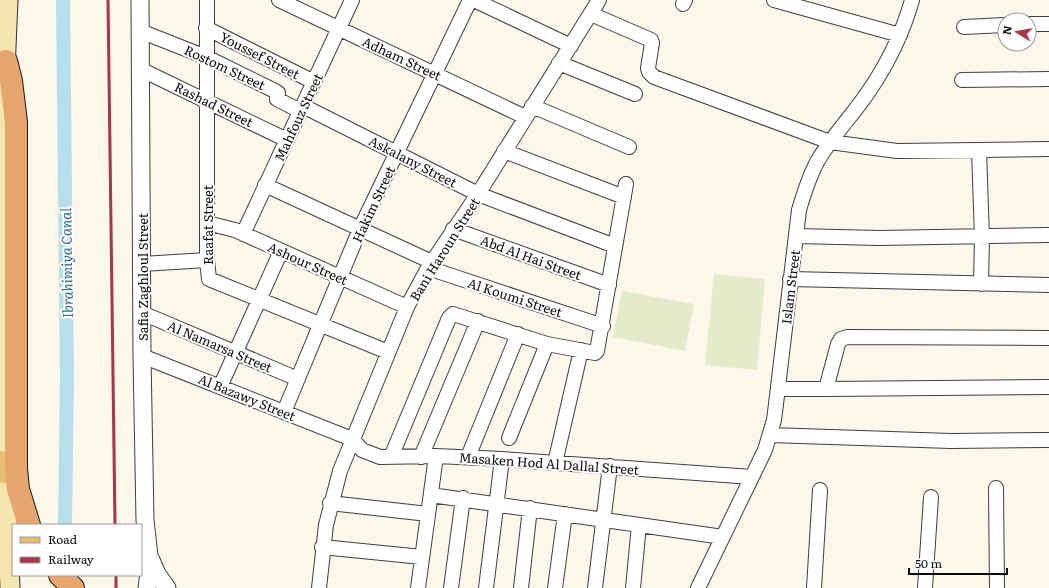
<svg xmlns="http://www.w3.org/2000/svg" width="1049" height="588" font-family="Literata,serif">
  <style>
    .pitch { fill: #e3ebca }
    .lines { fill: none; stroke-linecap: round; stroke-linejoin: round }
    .canal { stroke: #b6dfee; stroke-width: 14 }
    .minor-casing { stroke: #3e3e3e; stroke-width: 16 }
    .tertiary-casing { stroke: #3e3e3e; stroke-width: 19 }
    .secondary-casing { stroke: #2d2d2d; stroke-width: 21 }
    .primary-casing { stroke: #1c1c1c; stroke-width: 24 }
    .trunk-casing { stroke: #1c1c1c; stroke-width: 24 }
    .minor { stroke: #fff; stroke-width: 14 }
    .tertiary { stroke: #fff; stroke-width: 17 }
    .secondary { stroke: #f5e5ae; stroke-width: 19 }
    .primary { stroke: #e7bd70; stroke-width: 22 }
    .trunk { stroke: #e4a66a; stroke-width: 22 }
    .rail { stroke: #a93548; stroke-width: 3 }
    .labels { text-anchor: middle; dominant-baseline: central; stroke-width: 4; stroke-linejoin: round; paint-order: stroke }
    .street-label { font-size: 13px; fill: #0b0b0b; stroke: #fff }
    .water-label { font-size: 14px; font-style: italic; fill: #246b8c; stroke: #fff }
  </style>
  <rect width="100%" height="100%" fill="#fcf7eb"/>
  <!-- pitch -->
  <path class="pitch" d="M714,274L765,279L757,370L705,365Z
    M622,291L694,304L685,351L613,337Z"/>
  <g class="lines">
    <!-- canal -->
    <path class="canal" d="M63,0L67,377L65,525"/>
    <!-- minor casing -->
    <g class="minor-casing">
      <path id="minor" d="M207,0V260L209,279L388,352
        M279,0L525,117
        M474,0L571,46
        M774,0L900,35
        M683,4L685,0
        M591,14L651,40L652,43L648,68L649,72L654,77L830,142L897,151L1049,149
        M1029,24H1049
        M964,27L1005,25
        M206,28L314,82
        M140,31L206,57L275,91L278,93L277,99L300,111
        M559,63L635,94
        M140,69L287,140
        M962,80L1049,79
        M303,106L478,194L615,246
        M532,106L629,147
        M979,150L982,238L981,284
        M504,151L624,197
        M265,185L432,262
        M207,223L235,230L407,307
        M453,229L609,285
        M243,234L352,0
        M796,236L880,238L1049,235
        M142,264L207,260
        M428,268L603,326
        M790,279L1049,285
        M142,313L298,379
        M142,356L352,439L362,450L380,457L436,456L502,459L752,477
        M220,387L281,251
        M778,389H826L838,344L841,339L847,337L1049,338
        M826,389L1049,387
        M284,412L360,229L470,0
        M770,435L951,441L1049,440
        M509,438L547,344
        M391,457L449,318L453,314L547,344L595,353L597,351L626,184
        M421,457L478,321
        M468,457L518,334
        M555,463L581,350
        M996,488L997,588
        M431,495L723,537
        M330,503L428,514
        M322,547L422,557
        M319,588L326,525L340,471L407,307L428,268L478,194L599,0
        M418,588L436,456
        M451,588L463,498
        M486,588L502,459
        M521,588L530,508
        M555,588L565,514
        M595,588L610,466
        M633,588L639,525
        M698,588L765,450L774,420L776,404L799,210C804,193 809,177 817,162C832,136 853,115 869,91C888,63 903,32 912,0
        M814,588L820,490
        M925,588L931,497"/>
    </g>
    <!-- tertiary casing -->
    <g class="tertiary-casing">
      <path id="tertiary" d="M140,0L142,356L145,520L150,565L147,588
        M151,560L157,574L167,588"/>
    </g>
    <!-- secondary casing -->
    <g class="secondary-casing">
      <path id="secondary" d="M8,0L2,142L0,353L10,588"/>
    </g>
    <!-- primary casing -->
    <g class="primary-casing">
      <path id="primary" d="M0,462L5,472"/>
    </g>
    <!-- trunk casing -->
    <g class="trunk-casing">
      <path id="trunk" d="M6,61L11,81L16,122V469L18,489L29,525
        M60,575L73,588"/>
    </g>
    <!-- minor -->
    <use href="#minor" class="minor"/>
    <!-- tertiary -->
    <use href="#tertiary" class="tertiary"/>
    <!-- secondary -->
    <use href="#secondary" class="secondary"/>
    <!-- primary -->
    <use href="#primary" class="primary"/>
    <!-- trunk -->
    <use href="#trunk" class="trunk"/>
    <!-- rail -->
    <path class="rail" d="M108,0L115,525
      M116,575V588"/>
  </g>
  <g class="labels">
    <!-- street labels -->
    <g class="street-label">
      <text transform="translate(260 55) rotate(27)">Youssef Street</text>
      <text transform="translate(402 58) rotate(25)">Adham Street</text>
      <text transform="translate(225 67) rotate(25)">Rostom Street</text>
      <text transform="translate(214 104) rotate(26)">Rashad Street</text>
      <text transform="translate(298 117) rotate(-65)">Mahfouz Street</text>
      <text transform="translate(413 161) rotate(27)">Askalany Street</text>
      <text transform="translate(373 204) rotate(-65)">Hakim Street</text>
      <text transform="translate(207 225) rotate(-90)">Raafat Street</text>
      <text transform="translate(444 249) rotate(-58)">Bani Haroun Street</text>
      <text transform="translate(531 257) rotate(20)">Abd Al Hai Street</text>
      <text transform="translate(308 263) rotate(24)">Ashour Street</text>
      <text transform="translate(142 277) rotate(-90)">Safia Zaghloul Street</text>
      <text transform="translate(790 287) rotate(-83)">Islam Street</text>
      <text transform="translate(515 297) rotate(18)">Al Koumi Street</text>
      <text transform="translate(220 346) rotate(23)">Al Namarsa Street</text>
      <text transform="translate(247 397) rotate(22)">Al Bazawy Street</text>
      <text transform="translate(549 463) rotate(4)">Masaken Hod Al Dallal Street</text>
    </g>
    <!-- water labels -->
    <g class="water-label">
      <text transform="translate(66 263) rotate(-91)">Ibrahimiya Canal</text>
    </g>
  </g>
  <!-- legend -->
  <rect x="12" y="524" width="130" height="52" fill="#ffffff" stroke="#9d9d9d"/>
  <rect x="20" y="537" width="20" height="6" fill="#e7bd70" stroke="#9d9d9d"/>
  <text x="48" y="544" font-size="12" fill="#0b0b0b">Road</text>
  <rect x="20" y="557" width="20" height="6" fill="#a93548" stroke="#9d9d9d"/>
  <text x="48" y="564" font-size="12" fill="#0b0b0b">Railway</text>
  <!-- north arrow -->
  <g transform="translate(1017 32) rotate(281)"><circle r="19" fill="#ffffff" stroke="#9d9d9d"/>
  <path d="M0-3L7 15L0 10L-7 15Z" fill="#a93548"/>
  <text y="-6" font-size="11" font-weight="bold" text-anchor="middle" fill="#0b0b0b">N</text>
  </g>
  <!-- scale -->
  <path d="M909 568v6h98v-6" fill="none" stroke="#0b0b0b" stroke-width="2"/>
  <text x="915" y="568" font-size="12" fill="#0b0b0b" stroke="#ffffff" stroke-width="3" paint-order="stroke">50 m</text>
</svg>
